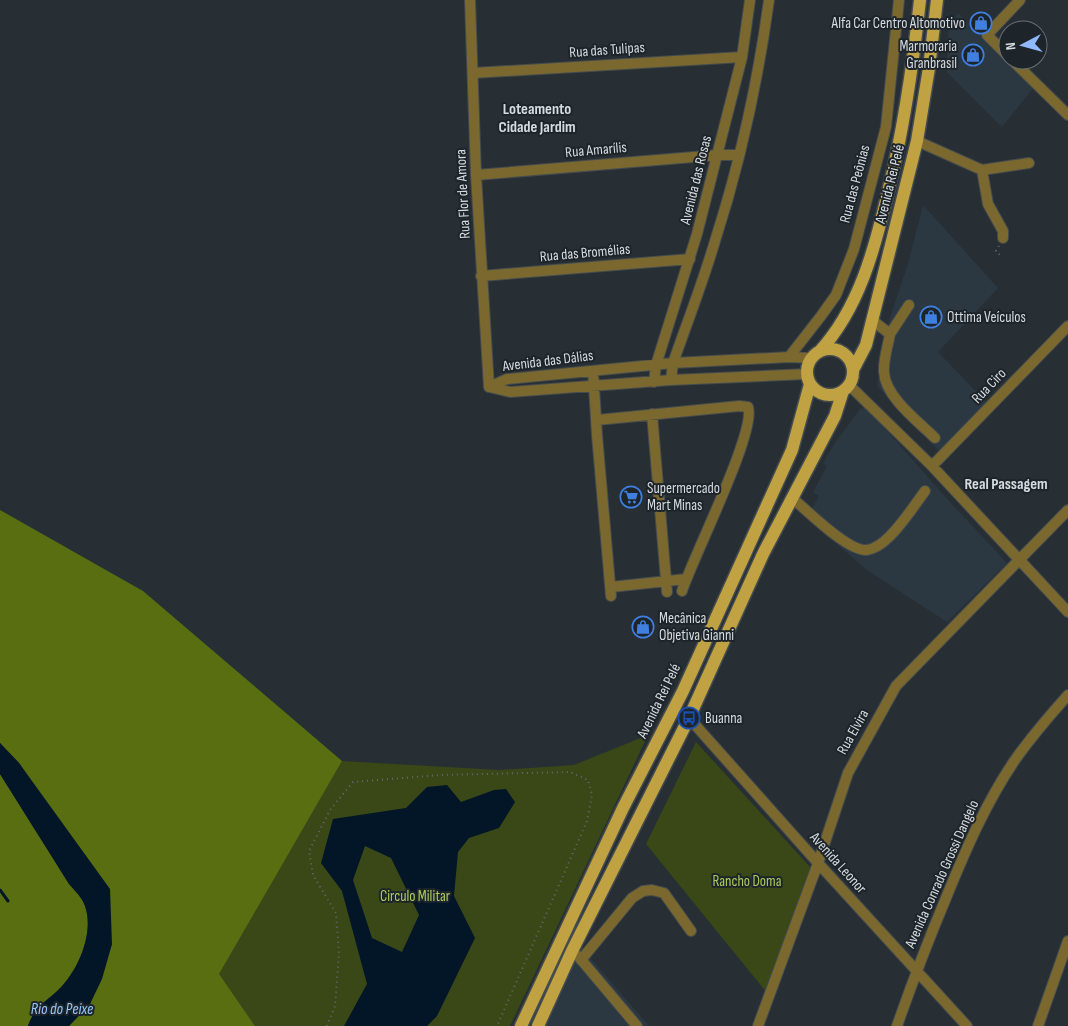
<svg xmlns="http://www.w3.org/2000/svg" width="1068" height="1026" font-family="'Sofia Sans Condensed',sans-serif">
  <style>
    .built { fill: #2b3842 }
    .green { fill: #3a4717 }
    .forest { fill: #586e11 }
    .water { fill: #021628; fill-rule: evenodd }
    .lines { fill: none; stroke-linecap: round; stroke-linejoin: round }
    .stream { stroke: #021628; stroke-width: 3 }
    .minor-casing { stroke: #434b4f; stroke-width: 12 }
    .major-casing { stroke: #434b4f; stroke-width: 15 }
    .path { stroke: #646b70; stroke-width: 2; stroke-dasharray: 1 4; stroke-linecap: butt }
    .minor { stroke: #7a682f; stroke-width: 10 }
    .major { stroke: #c0a242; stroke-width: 12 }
    .labels { text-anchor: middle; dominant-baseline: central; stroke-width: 4; stroke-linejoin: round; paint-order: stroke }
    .poi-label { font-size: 15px; fill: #d6dbdf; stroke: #1e252a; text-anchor: start }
    .street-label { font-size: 15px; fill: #d6dbdf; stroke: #1e252a }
    .park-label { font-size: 15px; fill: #adcd5b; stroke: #1e252a }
    .neighbourhood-label { font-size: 16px; font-weight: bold; fill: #d6dbdf; stroke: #1e252a }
    .water-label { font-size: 16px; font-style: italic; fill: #95c7f8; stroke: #1e252a }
  </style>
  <rect width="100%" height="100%" fill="#272f34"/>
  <!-- built -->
  <path class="built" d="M958,13L981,35L983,39L1034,87L1002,127L946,71L949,29Z
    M923,205L998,288L938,352L986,402L939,451L877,386L883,353V339L908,264Z
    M866,407L949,501L1007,563L947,622L867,570L807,518L819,496L813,492L827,466L823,463L835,443L860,409Z
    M579,945L649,1026H538Z"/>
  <!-- green -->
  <path class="green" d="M648,735L510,1026H255L218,974L342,761L499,770L574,765Z
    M696,742L811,868L767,993L646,844Z"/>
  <!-- forest -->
  <path class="forest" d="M0,510L143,591L342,761L219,974L255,1026H69L90,1004L112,944L34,785L19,763L0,743Z
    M0,774L69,884C75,891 82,897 85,906C94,931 80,966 63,985C48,1002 36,1003 28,1026H0Z"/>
  <!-- water -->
  <path class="water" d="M0,743L19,763L110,889L112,944L102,979L90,1004L69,1026H28C36,1003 48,1002 63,985C80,966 94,931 85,906C82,897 75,891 69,884L0,774Z
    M447,785L461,802L494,790L506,789L515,802L499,828L469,838L458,852L454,896L475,938L437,1016L427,1026H344L367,984L342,891L321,863L333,819L406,808L427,787ZM365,846L391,858L419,915L402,952L372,938L353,880Z"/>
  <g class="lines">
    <!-- stream -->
    <path class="stream" d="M0,890L8,901"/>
    <!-- minor casing -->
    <g class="minor-casing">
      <path id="minor" d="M470,0L476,175L489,387
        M1008,56L987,35L1020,0
        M1012,60L1068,115
        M473,73L742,57
        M917,141L982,170L988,204L1003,231V238
        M982,170L1029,163
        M476,175L718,155H739
        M481,276L690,259
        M872,320L890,334L909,305
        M890,334C888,346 883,360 884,372C885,397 919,422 935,438
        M789,357L821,316L836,295L854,249L886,127L899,0
        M593,371L597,435L611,596
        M671,380L673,363C687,323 703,282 715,241C740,163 758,81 769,0
        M654,382L656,365L697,234L742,57L750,0
        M849,385L932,466L1068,612
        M489,387L507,379L673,363L789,357L811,358
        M489,387L510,392L671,380L807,374
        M652,414L667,592
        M597,420L739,406L748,407C757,431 692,559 682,591
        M932,466L1068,326
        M792,498C807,510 848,552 867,550C875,549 884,542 890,536C903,523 914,506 925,491
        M611,587L686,579
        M689,718L818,863L967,1026
        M578,956L637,1026
        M581,960L632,898L643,891L652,890L664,893L691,931
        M758,1026L818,863L848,773L896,686L1068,510
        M897,1026C912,983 928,941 946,898C966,849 987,800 1017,757C1033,735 1050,715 1068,695
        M1038,1026L1068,941"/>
    </g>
    <!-- major casing -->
    <g class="major-casing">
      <path id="major" d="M807 372a23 23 0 1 1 46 0a23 23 0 1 1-46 0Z
        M819,352C859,309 875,248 888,192C904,128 913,65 920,0
        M853,370L866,345L917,141L929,68L937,0
        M521,1026L623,808L683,691L792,450L810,384
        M538,1026L572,951L689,718L763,554L835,416L843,391"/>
    </g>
    <!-- path -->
    <path class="path" d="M999,246L996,251L1001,256
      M327,1026L335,1006L339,953L336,913L313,875L309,851L330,810L353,782L440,775L570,772L588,780L592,795L587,821L497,1026"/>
    <!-- minor -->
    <use href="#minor" class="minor"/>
    <!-- major -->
    <use href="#major" class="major"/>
  </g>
  <!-- icons -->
  <defs>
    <g id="shop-ring" transform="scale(1.125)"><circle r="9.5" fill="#1e252a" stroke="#3f7fe0" stroke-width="1.5"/><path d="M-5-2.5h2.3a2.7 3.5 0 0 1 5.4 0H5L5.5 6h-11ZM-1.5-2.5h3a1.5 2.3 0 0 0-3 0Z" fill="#3f7fe0"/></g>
    <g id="supermarket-ring" transform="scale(1.125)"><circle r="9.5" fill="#1e252a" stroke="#3f7fe0" stroke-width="1.5"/><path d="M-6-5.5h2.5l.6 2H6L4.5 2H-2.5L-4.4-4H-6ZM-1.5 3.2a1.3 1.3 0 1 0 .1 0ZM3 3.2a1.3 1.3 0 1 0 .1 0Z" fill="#3f7fe0"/></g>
    <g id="bus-ring" transform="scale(1.125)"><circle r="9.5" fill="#1e252a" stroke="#1a4fb4" stroke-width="1.5"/><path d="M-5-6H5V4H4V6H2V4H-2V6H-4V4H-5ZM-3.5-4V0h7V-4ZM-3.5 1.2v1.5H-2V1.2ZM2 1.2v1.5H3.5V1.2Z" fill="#1a4fb4"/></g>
  </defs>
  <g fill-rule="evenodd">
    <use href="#shop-ring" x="981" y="23"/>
    <use href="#shop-ring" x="973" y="55"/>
    <use href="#shop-ring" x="931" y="317"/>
    <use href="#supermarket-ring" x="631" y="497"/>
    <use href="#shop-ring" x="643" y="627"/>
    <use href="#bus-ring" x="689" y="718"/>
  </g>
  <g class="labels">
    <!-- poi labels -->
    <g class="poi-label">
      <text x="965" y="23" text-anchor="end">Alfa Car Centro Altomotivo</text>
      <text x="957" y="46" text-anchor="end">Marmoraria<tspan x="957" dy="17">Granbrasil</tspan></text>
      <text x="947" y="317">Ottima Veículos</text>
      <text x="647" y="488">Supermercado<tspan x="647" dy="17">Mart Minas</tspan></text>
      <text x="659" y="618">Mecânica<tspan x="659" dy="17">Objetiva Gianni</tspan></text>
      <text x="705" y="718">Buanna</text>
    </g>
    <!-- street labels -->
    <g class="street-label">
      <text transform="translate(607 50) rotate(-4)">Rua das Tulipas</text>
      <text transform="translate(596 150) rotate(-5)">Rua Amarílis</text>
      <text transform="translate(696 180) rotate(-76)">Avenida das Rosas</text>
      <text transform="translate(855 184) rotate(-75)">Rua das Peônias</text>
      <text transform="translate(890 184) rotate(-76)">Avenida Rei Pelé</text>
      <text transform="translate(463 194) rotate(-93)">Rua Flor de Amora</text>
      <text transform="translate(585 253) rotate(-5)">Rua das Bromélias</text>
      <text transform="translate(548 361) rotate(-7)">Avenida das Dálias</text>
      <text transform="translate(989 386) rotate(-46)">Rua Ciro</text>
      <text transform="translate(659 701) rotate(-64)">Avenida Rei Pelé</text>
      <text transform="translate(853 732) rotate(-61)">Rua Elvira</text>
      <text transform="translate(838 863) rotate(48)">Avenida Leonor</text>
      <text transform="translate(942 874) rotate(-66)">Avenida Conrado Grossi Dangelo</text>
    </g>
    <!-- park labels -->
    <g class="park-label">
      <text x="747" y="881">Rancho Doma</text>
      <text x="415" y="896">Circulo Militar</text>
    </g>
    <!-- neighbourhood labels -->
    <g class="neighbourhood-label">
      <text x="537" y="109">Loteamento<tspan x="537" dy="18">Cidade Jardim</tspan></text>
      <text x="1006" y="484">Real Passagem</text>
    </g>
    <!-- water labels -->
    <g class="water-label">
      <text x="62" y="1009">Rio do Peixe</text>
    </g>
  </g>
  <!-- north arrow -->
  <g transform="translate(1023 45) rotate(264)"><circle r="24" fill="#1e252a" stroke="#686e72"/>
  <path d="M0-4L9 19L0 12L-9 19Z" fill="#90b8fd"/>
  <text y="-8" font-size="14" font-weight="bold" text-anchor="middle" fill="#d6dbdf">N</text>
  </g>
</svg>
